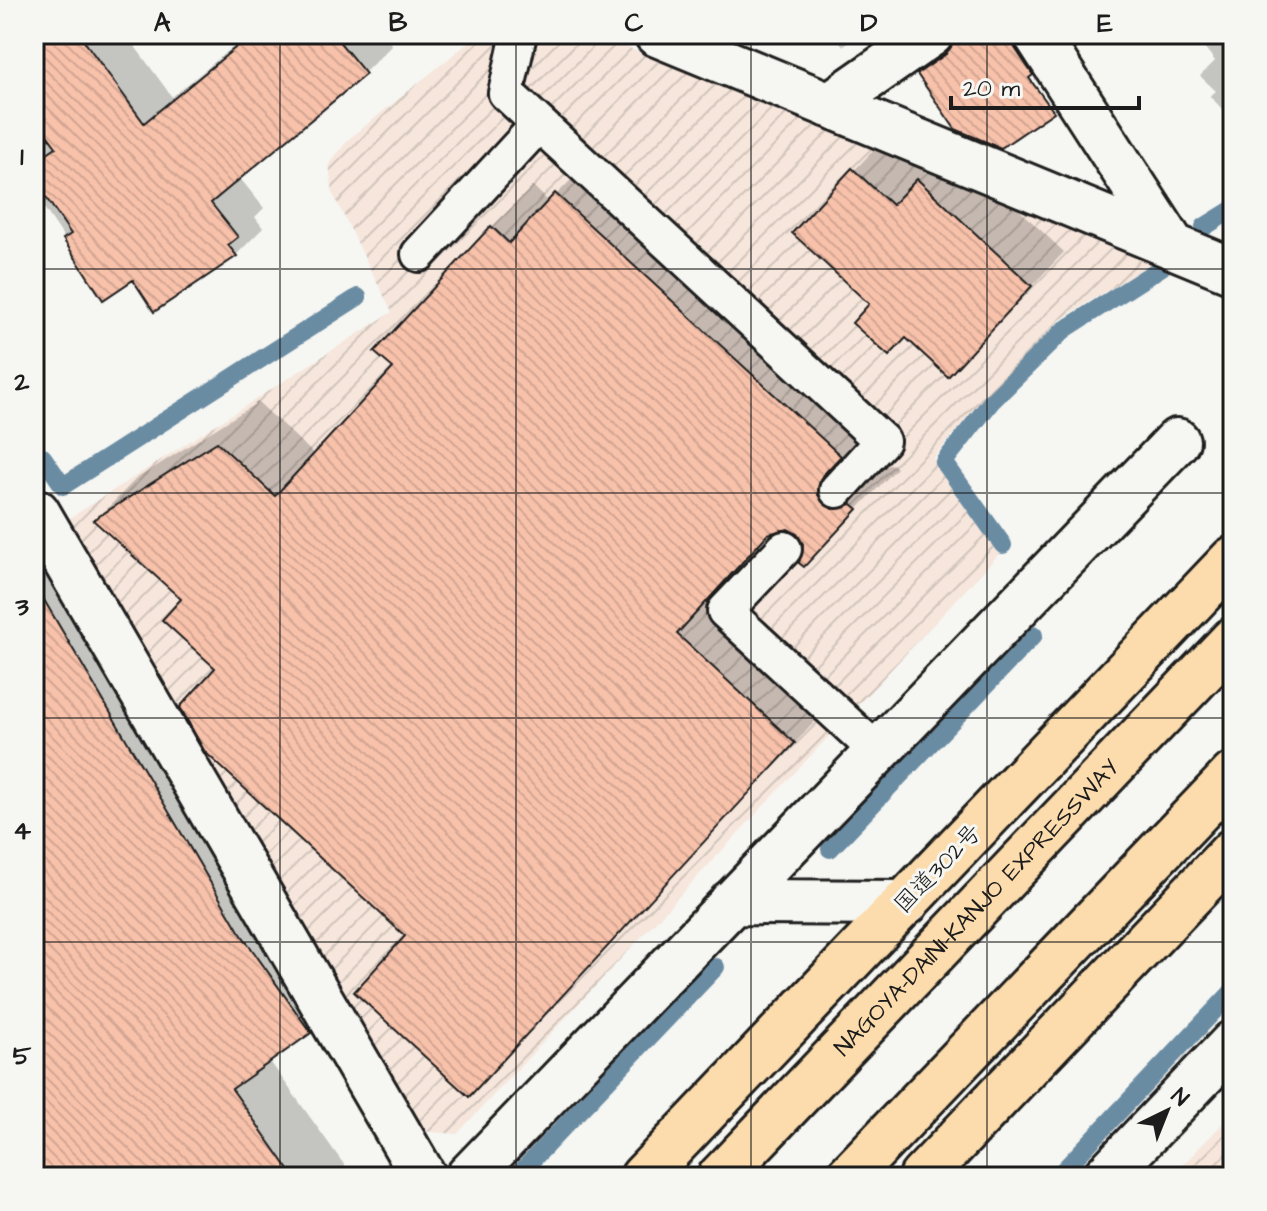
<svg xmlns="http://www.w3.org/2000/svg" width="1267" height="1211" font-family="'Architects Daughter','Klee One',sans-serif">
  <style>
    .industrial { fill: url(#industrial-furrows) }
    .shadow { fill: #0003 }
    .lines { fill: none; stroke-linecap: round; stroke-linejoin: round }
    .stream { stroke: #6a8ca3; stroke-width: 18 }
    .building { fill: url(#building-back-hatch); stroke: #1c1c1c; stroke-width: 2 }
    .lane-casing { stroke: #1c1c1c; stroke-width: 40 }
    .street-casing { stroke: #1c1c1c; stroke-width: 50 }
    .highway-casing { stroke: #1c1c1c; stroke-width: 50 }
    .lane { stroke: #f6f6f2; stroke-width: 34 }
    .street { stroke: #f6f6f2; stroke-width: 44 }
    .highway { stroke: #fcdcac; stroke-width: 44 }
    .grid { fill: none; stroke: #1c1c1c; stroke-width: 2; stroke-opacity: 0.55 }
    .labels { text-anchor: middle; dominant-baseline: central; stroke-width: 6; stroke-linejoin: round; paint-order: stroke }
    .street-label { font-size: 24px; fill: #1c1c1c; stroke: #f6f6f2 }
    .neatline { fill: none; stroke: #1c1c1c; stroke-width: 3 }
    .grid-label { font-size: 26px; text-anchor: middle; font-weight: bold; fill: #1c1c1c }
  </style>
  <defs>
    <pattern id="industrial-furrows" width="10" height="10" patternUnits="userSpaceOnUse" patternTransform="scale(2)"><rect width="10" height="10" fill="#f6e6dc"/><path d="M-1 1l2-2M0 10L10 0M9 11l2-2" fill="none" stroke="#d2c5bc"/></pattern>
    <pattern id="building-back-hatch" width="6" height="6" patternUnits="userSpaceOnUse" patternTransform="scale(2)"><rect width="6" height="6" fill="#f7c1aa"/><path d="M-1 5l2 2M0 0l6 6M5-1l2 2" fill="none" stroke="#d3a592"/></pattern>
  </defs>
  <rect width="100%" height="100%" fill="#f6f6f2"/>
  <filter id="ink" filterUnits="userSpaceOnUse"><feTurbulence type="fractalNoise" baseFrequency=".0125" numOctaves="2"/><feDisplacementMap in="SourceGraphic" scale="16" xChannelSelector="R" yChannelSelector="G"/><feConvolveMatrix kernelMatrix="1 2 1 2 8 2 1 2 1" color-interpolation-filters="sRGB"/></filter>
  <g filter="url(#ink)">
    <!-- industrial -->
    <path class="industrial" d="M479,34H594L1155,261L1060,320L988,394L933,458L999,554L457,1134L421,1131L67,520L392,312L333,194L329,164L349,139Z
      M1231,1115L1233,1177H1171Z"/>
    <!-- shadow -->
    <path class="shadow" d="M34,34H126L172,97L249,34H383L392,45L365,72L239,177L264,208L255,217L263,228L236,255L134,277L104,297L34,193Z
      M834,34H861L843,46Z
      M1067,34H1082L1073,41Z
      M1194,34H1233V121L1210,96L1216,91L1200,76L1215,61Z
      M887,136L926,173L952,147L1064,252L948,374L795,233Z
      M597,154L880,414L862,433L873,470L893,464L897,468L804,564L805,544L799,533L788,527L772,532L716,592L834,701L469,1094L408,936L217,668L184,599L96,520L136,479L258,402L316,456L396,368L377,352L492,227L533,186L549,202Z
      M34,542L344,997L310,1031L269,1060L353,1177H34Z"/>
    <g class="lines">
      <!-- stream -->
      <path class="stream" d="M1204,227L1233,209
        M34,463L43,457L63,486L358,297
        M1003,545L944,462L992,401L1064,330L1162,267
        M830,849L1034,635
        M516,1177L716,967
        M1057,1177L1233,991"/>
    </g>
    <!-- building -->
    <path class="building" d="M34,34H79L144,123L252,34H333L366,74L211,203L238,237L228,245L237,256L154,312L133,280L103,300L63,239L71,234L34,180V162L56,147L34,117Z
      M956,34H1011L1015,48L1033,75L1029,78L1054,112L1001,148L955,129L917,74L946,54Z
      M852,168L892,205L917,179L1032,286L948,377L906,338L889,356L852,323L869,304L792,233Z
      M555,193L841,456L822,476L818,495L832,509L852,504L858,509L804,567L799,563L803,544L797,534L788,529L768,534L677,634L795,743L469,1097L354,992L405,936L205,752L180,707L215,668L162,620L181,599L93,520L217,442L275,496L393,368L374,352L491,226L509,243Z
      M34,583L239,931L311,1033L232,1089L294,1177H34Z"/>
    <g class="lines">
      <!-- lane casing -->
      <g class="lane-casing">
        <path id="lane" d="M519,34L506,93L882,441L837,490
          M419,254L539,124
          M784,549L725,611L877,751"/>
      </g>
      <!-- street casing -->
      <g class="street-casing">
        <path id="street" d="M657,34L1233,271
          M1036,34L1172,245
          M829,105L931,34
          M34,514L37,512L424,1177
          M732,902L906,903
          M468,1177L1177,441
          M1105,1177L1233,1043"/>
      </g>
      <!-- highway casing -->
      <g class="highway-casing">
        <g id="highway">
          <path d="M643,1177L1233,559"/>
          <path id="s1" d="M720,1177L1233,640"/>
          <path d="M848,1177L1233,775"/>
          <path d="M922,1177L1233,851"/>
        </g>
      </g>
      <!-- lane -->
      <use href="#lane" class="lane"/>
      <!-- street -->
      <use href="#street" class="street"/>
      <!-- highway -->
      <use href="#highway" class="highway"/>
    </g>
  </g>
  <!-- grid -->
  <path class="grid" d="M280,34V1177M516,34V1177M751,34V1177M987,34V1177M34,269H1233M34,493H1233M34,718H1233M34,942H1233"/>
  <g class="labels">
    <!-- street labels -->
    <g class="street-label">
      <text transform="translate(938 869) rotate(-46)">国道302号</text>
      <text stroke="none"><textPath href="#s1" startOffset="372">NAGOYA-DAINI-KANJO EXPRESSWAY</textPath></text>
    </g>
  </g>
  <!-- margin -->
  <rect width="1267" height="1211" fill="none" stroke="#f6f6f2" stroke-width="88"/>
  <!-- north arrow -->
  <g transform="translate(1167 1111) rotate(43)" stroke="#f6f6f2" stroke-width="6" paint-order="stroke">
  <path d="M0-6L14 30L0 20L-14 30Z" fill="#1c1c1c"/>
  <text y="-12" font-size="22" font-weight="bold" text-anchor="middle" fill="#1c1c1c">N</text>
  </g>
  <!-- scale -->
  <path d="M951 96v12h188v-12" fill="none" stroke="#1c1c1c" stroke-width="4"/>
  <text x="963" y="96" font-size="24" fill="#1c1c1c" stroke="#f6f6f2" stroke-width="6" paint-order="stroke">20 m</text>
  <rect x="44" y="44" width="1179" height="1123" class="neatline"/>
  <g class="grid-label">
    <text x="162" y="31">A</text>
    <text x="398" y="31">B</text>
    <text x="634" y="31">C</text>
    <text x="869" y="31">D</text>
    <text x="1105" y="31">E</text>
    <text x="22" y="165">1</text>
    <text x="22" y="390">2</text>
    <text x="22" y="615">3</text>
    <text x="22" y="839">4</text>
    <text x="22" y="1064">5</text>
  </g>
</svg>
